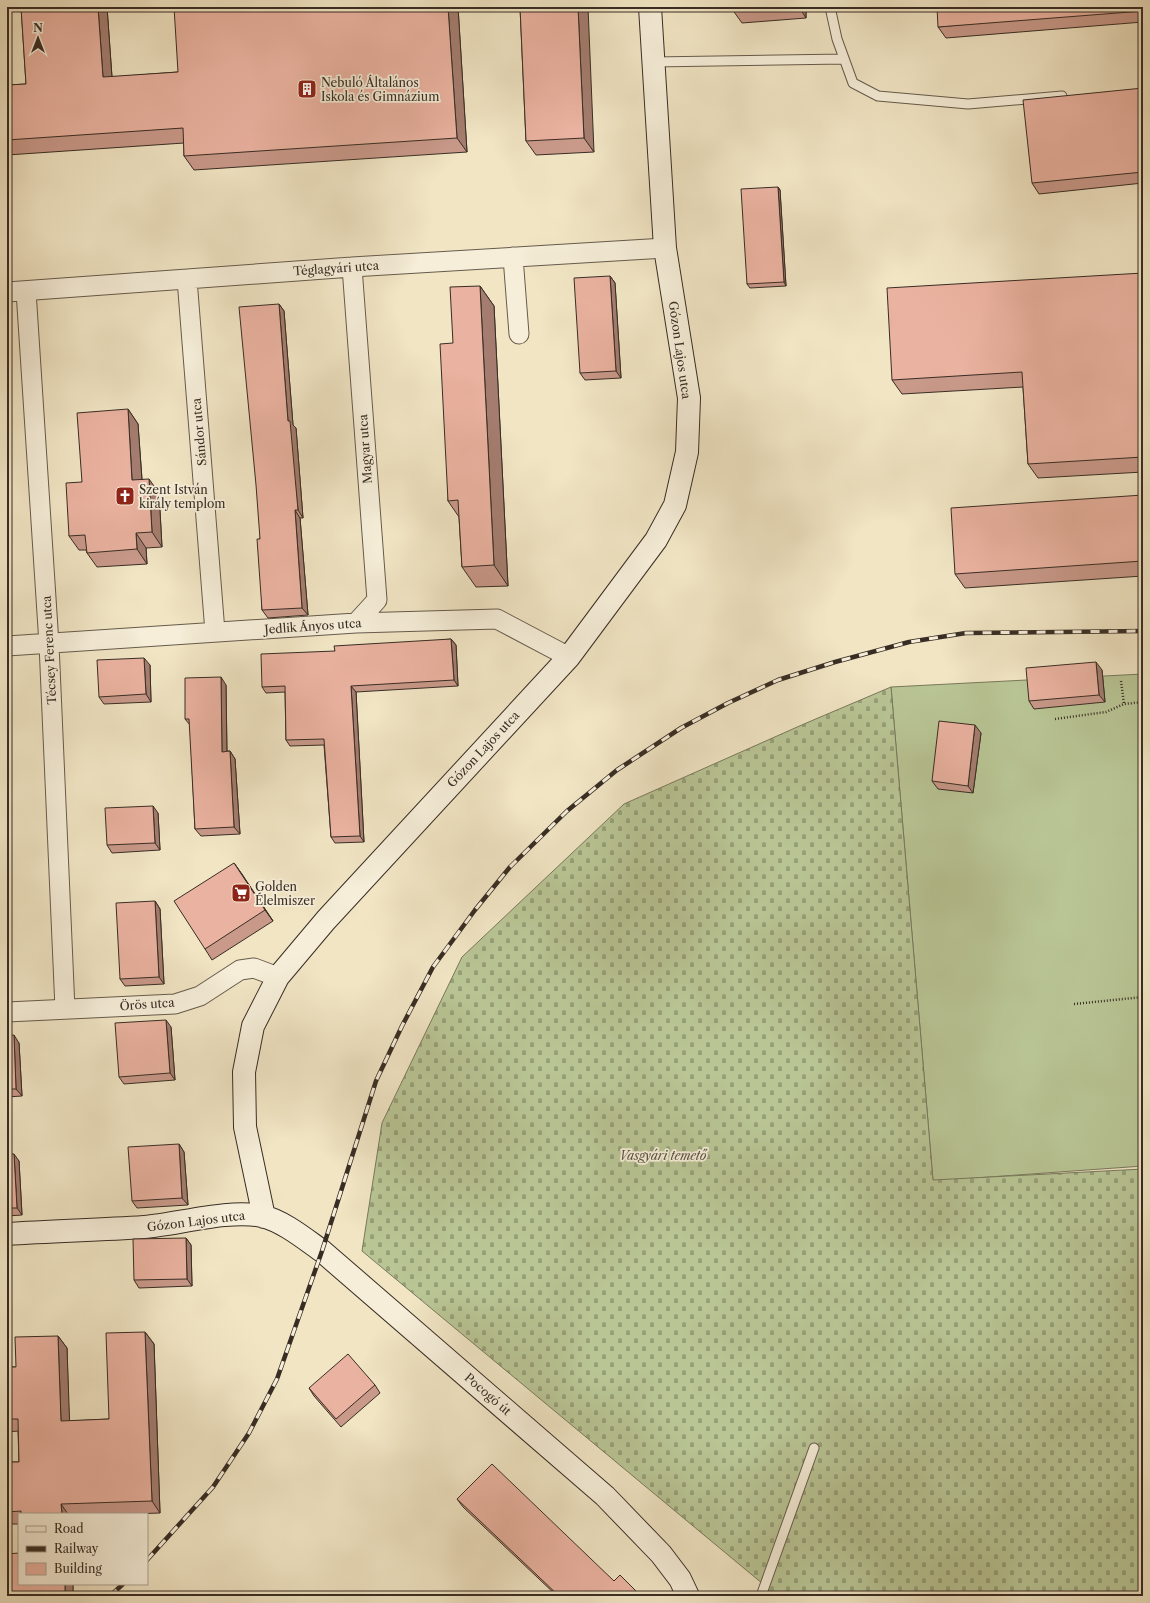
<svg xmlns="http://www.w3.org/2000/svg" width="1150" height="1603" font-family="'Libre Caslon Text',serif">
  <style>
    .grass { fill: #b9c595; stroke: #78795c }
    .cemetery { fill: url(#cemetery-stones); stroke: #78795c }
    .lines { fill: none; stroke-linecap: round; stroke-linejoin: round }
    .lane-casing { stroke: #665b4c; stroke-width: 11 }
    .street-casing { stroke: #665b4c; stroke-width: 21 }
    .secondary-casing { stroke: #382d24; stroke-width: 24 }
    .path { stroke: #382d24; stroke-width: 2.5; stroke-dasharray: 1 2; stroke-linecap: butt }
    .lane { stroke: #f6eed9; stroke-width: 9 }
    .street { stroke: #f6eed9; stroke-width: 19 }
    .secondary { stroke: #f6eed9; stroke-width: 22 }
    .rail-casing { stroke: #382d24; stroke-width: 4.5 }
    .rail { stroke: #f6eed9; stroke-width: 3; stroke-dasharray: 9; stroke-linecap: butt }
    .wall { fill: #c9998a; stroke: #382d24 }
    .shaded-wall { fill: #a47d70; stroke: #382d24 }
    .building { fill: #eab2a0; stroke: #382d24 }
    .labels { text-anchor: middle; dominant-baseline: central; stroke-width: 3.5; stroke-linejoin: round; paint-order: stroke }
    .poi-label { font-size: 12px; fill: #382d24; stroke: #f6eed9; text-anchor: start }
    .street-label { font-size: 12px; fill: #382d24; stroke: #f6eed9 }
    .park-label { font-size: 12px; font-style: italic; fill: #585340; stroke: #f6eed9 }
  </style>
  <defs>
    <pattern id="cemetery-stones" width="16" height="16" patternUnits="userSpaceOnUse"><rect width="16" height="16" fill="#b9c595"/><path d="M2 7V4a2 2 0 0 1 4 0v3zM10 15v-3a2 2 0 0 1 4 0v3z" fill="#97a079"/></pattern>
  </defs>
  <rect width="100%" height="100%" fill="#f1e5c4"/>
  <filter id="stains"><feTurbulence type="fractalNoise" baseFrequency=".005" numOctaves="4"/><feColorMatrix values="0 0 0 0 .2 0 0 0 0 .09 0 0 0 0 .02 0 0 0 .5 -.17"/></filter>
  <radialGradient id="worn" r=".72"><stop offset=".6" stop-color="#630" stop-opacity="0"/><stop offset="1" stop-color="#630" stop-opacity=".3"/></radialGradient>
  <!-- grass -->
  <path class="grass" d="M1143,674V1166L933,1181L891,687Z"/>
  <!-- cemetery -->
  <path class="cemetery" d="M891,687L933,1180L1143,1169V1596H767L769,1589L362,1251L382,1123L462,957L624,804L804,724Z"/>
  <g class="lines">
    <!-- lane casing -->
    <g class="lane-casing">
      <path id="lane" d="M830,7L837,39L853,83L878,96L968,104L1062,96
        M653,62L844,59
        M761,1596L814,1448"/>
    </g>
    <!-- street casing -->
    <g class="street-casing">
      <path id="street" d="M513,257L519,334
        M352,267L377,600L356,623
        M187,279L215,632
        M26,291L49,644L65,1009
        M7,292L352,267L665,248
        M7,646L356,623L497,619L569,657
        M7,1012L175,1004L200,996L240,970L254,968L278,977"/>
    </g>
    <!-- secondary casing -->
    <g class="secondary-casing">
      <path id="secondary" d="M264,1217L245,1127L244,1072L253,1026L278,977L326,920L569,657L656,540L675,505L687,452L689,398L665,248L650,7
        M7,1234C53,1231 98,1230 144,1227C179,1224 229,1209 262,1216C283,1221 305,1239 322,1251L605,1496L661,1554L680,1579L688,1596"/>
    </g>
    <!-- path -->
    <path class="path" d="M1121,681L1124,704
      M1055,719L1106,712L1124,704L1143,702
      M1074,1004L1143,997"/>
    <!-- lane -->
    <use href="#lane" class="lane"/>
    <!-- street -->
    <use href="#street" class="street"/>
    <!-- secondary -->
    <use href="#secondary" class="secondary"/>
    <!-- rail casing -->
    <g class="rail-casing">
      <path id="rail" d="M147,1560L213,1487L249,1433L277,1379L322,1251L376,1081L402,1026L433,967L475,910L510,867L567,811L617,770L681,728L728,703L778,680L835,662L909,642L966,633L1143,631
        M110,1596L123,1584"/>
    </g>
    <!-- rail -->
    <use href="#rail" class="rail"/>
  </g>
  <!-- wall -->
  <path class="wall" d="M21,7H107L112,77L178,72L458,7L467,152L194,170L184,156V143L7,155V85L26,84Z
    M520,7L594,152L536,155L526,141Z
    M732,7H806V18L742,23L732,9Z
    M1143,7V22L946,38L938,27Z
    M1143,88V183L1039,194L1032,183Z
    M778,187L780,190L786,286L750,288L747,284Z
    M1143,273V472L1038,478L1028,464L1023,387L902,394L892,380Z
    M610,276L615,283L621,378L585,380L580,373Z
    M480,286L494,306L508,586L476,587L462,567L459,517L448,501L453,343Z
    M279,304L284,311L293,425L296,428L303,518H300L308,615L268,618L262,610L260,539Z
    M128,409L138,424L142,479L159,493L162,547L146,548L147,564L97,567L87,553L86,550H79L69,536L82,482Z
    M1143,495V576L965,588L955,574Z
    M451,639L456,645L458,686L356,692L364,842L335,843L331,837L324,745L290,746L286,740L285,692L266,693L262,687L335,651Z
    M150,665L151,702L104,704L99,697Z
    M1102,670L1105,702L1034,709L1029,701Z
    M226,685L227,751H230L235,759L240,834L201,836L195,829L190,725L185,719Z
    M981,733L973,793L938,789L932,781Z
    M158,813L160,850L112,853L107,845Z
    M234,863L273,921L212,960L205,949Z
    M155,901L160,909L164,984L125,986L120,979Z
    M171,1027L175,1080L124,1084L119,1077Z
    M7,1036L19,1043L22,1096L7,1097Z
    M179,1144L184,1152L188,1205L137,1208L132,1201Z
    M7,1154L19,1161L22,1215L7,1216Z
    M186,1238L191,1245L192,1286L139,1288L134,1280Z
    M145,1332L154,1344L160,1513L130,1514H19V1524H7V1462H19L18,1431L7,1432V1367H16L58,1336L67,1348L69,1421L109,1419Z
    M375,1385L380,1393L341,1427L314,1396L309,1388Z
    M457,1499L614,1581L641,1596H557L463,1507Z
    M73,1584V1596H7Z"/>
  <!-- shaded-wall -->
  <path class="shaded-wall" d="M98,7H107L113,92L103,77Z
    M448,7H458L467,152L457,138Z
    M578,7H588L594,152L584,138Z
    M799,7H806V18Z
    M778,187L780,190L786,286L784,282Z
    M610,276L615,283L621,378L616,371Z
    M480,286L494,306L508,586L494,565Z
    M279,304L284,311L293,425L296,428L303,518L298,510L288,421Z
    M128,409L138,424L143,495L132,480Z
    M149,479L159,493L162,547L152,532Z
    M295,510L300,518L308,615L302,608Z
    M136,533L146,548L147,564L137,549Z
    M451,639L456,645L458,686L454,680Z
    M144,658L150,665L151,702L146,694Z
    M1096,662L1102,670L1105,702L1099,695Z
    M221,677L226,685L227,759L222,752Z
    M351,686L356,692L364,842L360,836Z
    M975,725L981,733L973,793L968,786Z
    M230,751L235,759L240,834L234,827Z
    M153,806L158,813L160,850L155,843Z
    M234,863L242,874L273,921L265,910Z
    M155,901L160,909L164,984L159,977Z
    M166,1020L171,1027L175,1080L170,1073Z
    M14,1035L19,1043L22,1096L16,1089Z
    M179,1144L184,1152L188,1205L182,1198Z
    M14,1154L19,1161L22,1215L17,1208Z
    M186,1238L191,1245L192,1286L187,1279Z
    M7,1320L8,1335L7,1334Z
    M145,1332L154,1344L160,1513L152,1501Z
    M58,1336L67,1348L70,1433L61,1421Z
    M61,1504L68,1514H62Z
    M65,1584H73V1596H67L65,1593Z"/>
  <!-- building -->
  <path class="building" d="M21,7H98L103,77L178,72L174,7H448L457,138L184,156L183,128L7,140V85L26,84Z
    M520,7H578L584,138L526,141Z
    M732,7H753L732,9Z
    M937,7H1143V11L938,27Z
    M1143,88V172L1032,183L1023,100Z
    M778,187L784,282L747,284L741,189Z
    M1143,273V457L1028,464L1022,372L892,380L887,288Z
    M610,276L616,371L580,373L574,278Z
    M480,286L494,565L462,567L458,500L448,501L440,344L453,343L450,287Z
    M279,304L288,421H290L298,510H295L302,608L262,610L257,539H260L256,485L239,307Z
    M128,409L132,480L149,479L152,532L136,533L137,549L87,553L85,535L69,536L66,483L82,482L77,413Z
    M1143,495V561L955,574L951,508Z
    M451,639L454,680L351,686L360,836L331,837L324,739L286,740L285,686L262,687L261,654L335,651L334,646Z
    M144,658L146,694L99,697L97,660Z
    M1096,662L1099,695L1029,701L1026,668Z
    M221,677L222,752L230,751L234,827L195,829L189,719H185V678Z
    M939,721L975,725L968,786L932,781Z
    M153,806L155,843L107,845L105,808Z
    M234,863L265,910L205,949L174,901Z
    M155,901L159,977L120,979L116,903Z
    M166,1020L170,1073L119,1077L115,1023Z
    M14,1035L16,1089H7V1036Z
    M179,1144L182,1198L132,1201L128,1147Z
    M7,1154H14L17,1208H7Z
    M186,1238L187,1279L134,1280L133,1239Z
    M145,1332L152,1501L61,1504L62,1514H21V1511L7,1512V1462H19L18,1419H7V1367H16L15,1337L58,1336L61,1421L109,1419L106,1333Z
    M348,1354L375,1385L336,1419L309,1388Z
    M492,1464L614,1581L620,1575L641,1596H570L565,1591L561,1596H559L457,1499Z
    M19,1553V1584H65V1593L7,1596V1554Z"/>
  <!-- icons -->
  <defs>
    <g id="building-square" transform="scale(1)"><rect x="-9" y="-9" width="18" height="18" rx="4" fill="#8f2418" stroke="#f6eed9"/><path d="M-4-6H4V6H1V3H-1V6H-4ZM-2.5-4.3h1.7v1.8h-1.7ZM.8-4.3h1.7v1.8H.8ZM-2.5-1h1.7V.8h-1.7ZM.8-1h1.7V.8H.8Z" fill="#fff"/></g>
    <g id="church-square" transform="scale(1)"><rect x="-9" y="-9" width="18" height="18" rx="4" fill="#8f2418" stroke="#f6eed9"/><path d="M-1.2-6h2.4v3.5h3.3v2.4h-3.3V6h-2.4V-.1h-3.3v-2.4h3.3Z" fill="#fff"/></g>
    <g id="supermarket-square" transform="scale(1)"><rect x="-9" y="-9" width="18" height="18" rx="4" fill="#8f2418" stroke="#f6eed9"/><path d="M-6-5.5h2.5l.6 2H6L4.5 2H-2.5L-4.4-4H-6ZM-1.5 3.2a1.3 1.3 0 1 0 .1 0ZM3 3.2a1.3 1.3 0 1 0 .1 0Z" fill="#fff"/></g>
  </defs>
  <g fill-rule="evenodd">
    <use href="#building-square" x="307" y="89"/>
    <use href="#church-square" x="125" y="496"/>
    <use href="#supermarket-square" x="241" y="893"/>
  </g>
  <g class="labels">
    <!-- poi labels -->
    <g class="poi-label">
      <text x="321" y="82">Nebuló Általános<tspan x="321" dy="14">Iskola és Gimnázium</tspan></text>
      <text x="139" y="489">Szent István<tspan x="139" dy="14">király templom</tspan></text>
      <text x="255" y="886">Golden<tspan x="255" dy="14">Élelmiszer</tspan></text>
    </g>
    <!-- street labels -->
    <g class="street-label">
      <text transform="translate(336 268) rotate(-4)">Téglagyári utca</text>
      <text transform="translate(680 350) rotate(82)">Gózon Lajos utca</text>
      <text transform="translate(199 432) rotate(-95)">Sándor utca</text>
      <text transform="translate(365 449) rotate(-94)">Magyar utca</text>
      <text transform="translate(313 626) rotate(-4)">Jedlik Ányos utca</text>
      <text transform="translate(49 650) rotate(-93)">Técsey Ferenc utca</text>
      <text transform="translate(483 749) rotate(-47)">Gózon Lajos utca</text>
      <text transform="translate(147 1004) rotate(-4)">Örös utca</text>
      <text transform="translate(196 1221) rotate(-7)">Gózon Lajos utca</text>
      <text transform="translate(488 1394) rotate(41)">Pocogó út</text>
    </g>
    <!-- park labels -->
    <g class="park-label">
      <text x="663" y="1155">Vasgyári temető</text>
    </g>
  </g>
  <!-- margin -->
  <rect width="1150" height="1603" fill="none" stroke="#f1e5c4" stroke-width="24"/>
  <rect x="8" y="8" width="1134" height="1587" fill="none" stroke="#382d24" stroke-width="2"/>
  <rect x="12" y="12" width="1126" height="1579" fill="none" stroke="#382d24"/>
  <!-- legend -->
  <rect x="18" y="1513" width="130" height="72" fill="#f6eed9" stroke="#aaa191"/>
  <rect x="26" y="1526" width="20" height="6" fill="#f6eed9" stroke="#aaa191"/>
  <text x="54" y="1533" font-size="12" fill="#382d24">Road</text>
  <rect x="26" y="1546" width="20" height="6" fill="#382d24" stroke="#aaa191"/>
  <text x="54" y="1553" font-size="12" fill="#382d24">Railway</text>
  <rect x="26" y="1563" width="20" height="12" fill="#eab2a0" stroke="#aaa191"/>
  <text x="54" y="1573" font-size="12" fill="#382d24">Building</text>
  <!-- north arrow -->
  <g transform="translate(38 38)" stroke="#f6eed9" stroke-width="3" paint-order="stroke">
  <path d="M0-3L7 15L0 10L-7 15Z" fill="#382d24"/>
  <text y="-6" font-size="11" font-weight="bold" text-anchor="middle" fill="#382d24">N</text>
  </g>
  <rect width="100%" height="100%" filter="url(#stains)"/>
  <rect width="100%" height="100%" fill="url(#worn)"/>
</svg>
